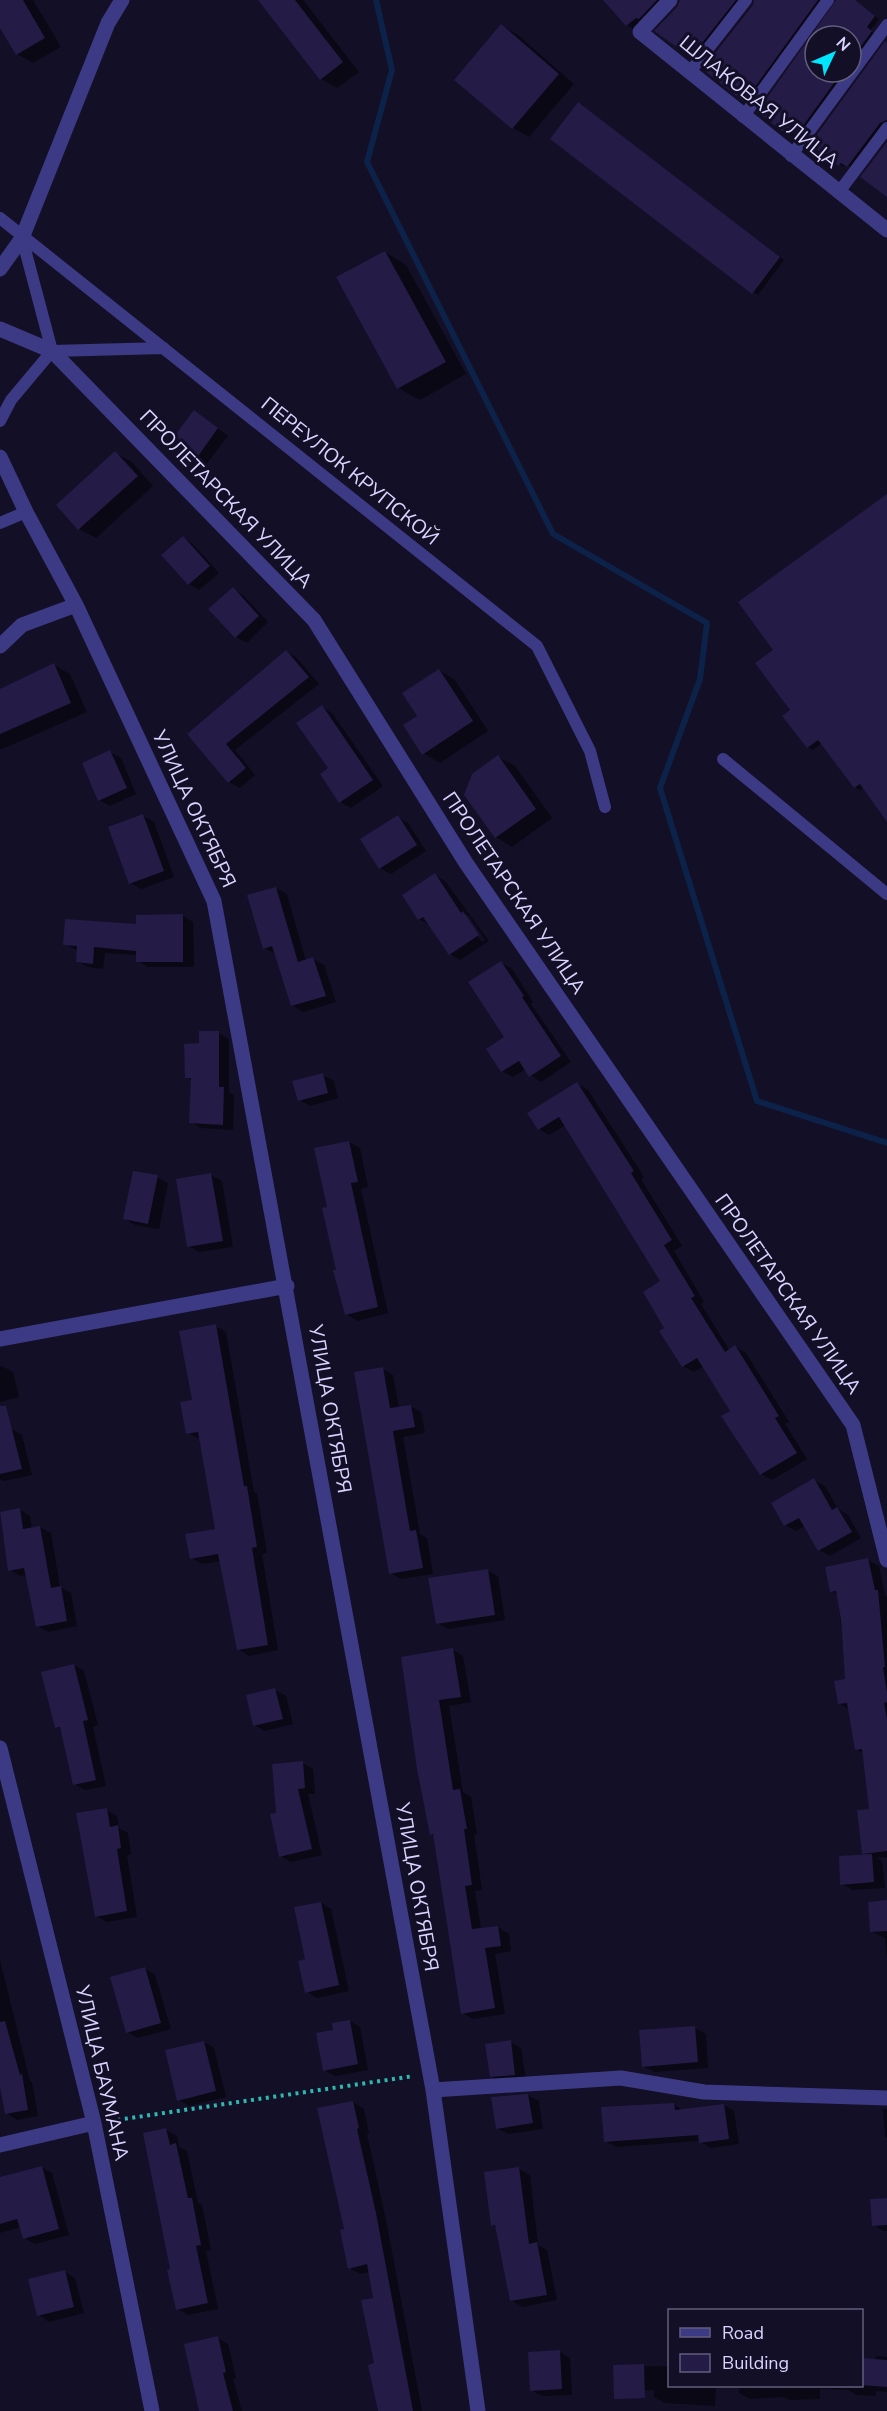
<svg xmlns="http://www.w3.org/2000/svg" width="887" height="2411" font-family="'Nunito Sans',sans-serif">
  <style>
    .shadow { fill: #0007; fill-rule: evenodd }
    .lines { fill: none; stroke-linecap: round; stroke-linejoin: round }
    .stream { stroke: #0c2248; stroke-width: 6 }
    .building { fill: #241b47 }
    .path { stroke: #2fb8b0; stroke-width: 4; stroke-dasharray: 3 4.5; stroke-linecap: butt }
    .lane { stroke: #3d3a85; stroke-width: 12 }
    .street { stroke: #3d3a85; stroke-width: 15 }
    .labels { text-anchor: middle; dominant-baseline: central; stroke-width: 6; stroke-linejoin: round; paint-order: stroke }
    .street-label { font-size: 20px; fill: #d9d4ff; stroke: #130f26 }
  </style>
  <rect width="100%" height="100%" fill="#130f26"/>
  <!-- shadow -->
  <path class="shadow" d="M0,0H33L61,47L33,63L17,54L0,25Z
    M260,0H303L359,72L337,88L321,79Z
    M605,0H663L637,31L627,25Z
    M681,0H742L696,59L692,56L678,7Z
    M755,0H824L749,103L745,101Z
    M837,0H854L879,19L870,31L876,35L851,69V36H815V72H849L803,135L795,131L792,136L759,112Z
    M502,26L518,35L574,84L529,137L513,128Z
    M887,44V124L853,169L846,164L844,167L839,164Z
    M583,107L784,260L758,295L753,292Z
    M385,252L406,265L466,374L420,400L398,388Z
    M205,419L228,436L205,466L194,460Z
    M115,453L132,462L153,486L96,538L79,529L58,505Z
    M887,496V820L864,787L860,790L855,787L822,743L813,750L808,747L792,711L775,650Z
    M183,537L193,544L219,573L199,590L189,584Z
    M233,589L243,595L268,622L247,643L236,637L210,609Z
    M287,652L297,658L319,684L235,750L255,775L240,788L229,782L189,734Z
    M54,665L70,674L87,712L0,750V691Z
    M439,670L455,680L488,731L440,763L423,753L419,716Z
    M322,707L332,713L383,786L351,808L340,802L330,769Z
    M110,752L121,758L136,794L110,806L99,800Z
    M498,757L515,766L552,818L512,847L496,837Z
    M143,816L154,822L174,877L141,889L131,883Z
    M398,817L408,823L426,851L391,874L380,868Z
    M435,875L445,881L489,941L460,960L450,954L430,925L419,919ZM464,915H468L485,940L482,942Z
    M276,888L287,894L306,961L313,959L324,965L336,1002L303,1012L292,1005L276,954L264,948Z
    M183,916L193,922L194,967H148L138,961V955L105,953L103,969L88,967L77,961L78,951L65,944Z
    M501,963L512,969L533,1002L531,1004L571,1062L541,1082L531,1075L526,1069L513,1077L502,1071L506,1038Z
    M218,1033L229,1039V1092L234,1095L233,1130L201,1128L191,1122L193,1081L186,1077L200,1045Z
    M323,1075L334,1081L338,1098L310,1106L299,1100Z
    M577,1084L588,1090L644,1177L641,1179L682,1246L674,1251L704,1302L701,1304L730,1351L735,1347L746,1353L789,1422L785,1424L807,1459L772,1480L761,1474L732,1411L704,1366L694,1372L683,1366L666,1328L662,1282L566,1125L549,1135L539,1129Z
    M349,1142L360,1148L368,1187L361,1189L388,1313L357,1321L346,1314L329,1208Z
    M211,1175L222,1181L233,1247L199,1252L189,1246Z
    M157,1177L168,1183L159,1229L135,1225L125,1219Z
    M215,1326L226,1332L254,1492L257,1493L267,1553L262,1554L278,1650L249,1656L238,1649L221,1561L202,1564L191,1558L216,1530L200,1439L187,1433L194,1401Z
    M2,1366L13,1372L19,1397L0,1402V1367Z
    M383,1369L393,1375L399,1408L410,1406L421,1412L425,1433L403,1437L420,1534L427,1538L433,1574L401,1579L391,1573Z
    M11,1429L22,1435L32,1475L4,1481L0,1479V1432Z
    M814,1480L825,1486L838,1509L848,1515L861,1538L830,1556L819,1550L805,1526L796,1531L785,1525Z
    M20,1510L30,1516L32,1529L40,1527L51,1533L60,1587L71,1593L77,1626L48,1632L37,1626L27,1575L20,1576L10,1570L0,1513Z
    M868,1560L879,1566L885,1595L887,1597V1857L877,1858L882,1861L885,1888L853,1890L842,1884L868,1855L864,1853L870,1810L864,1754L856,1749L849,1709L839,1703L846,1680L838,1595L832,1591Z
    M487,1570L498,1576L505,1620L448,1629L437,1623Z
    M453,1650L463,1656L471,1702L449,1706L463,1792L471,1797L477,1834L474,1835L482,1890L475,1891L481,1930L498,1927L509,1934L511,1951L495,1954L505,2014L473,2019L463,2013L434,1836L431,1834L419,1769Z
    M74,1665L84,1671L98,1725L93,1727L106,1786L85,1790L74,1784L62,1730L56,1727Z
    M275,1690L286,1696L293,1724L265,1731L254,1725Z
    M302,1763L313,1769L315,1794H308L322,1855L291,1862L280,1856L278,1814Z
    M107,1810L117,1816L119,1828L128,1833L131,1854L127,1855L137,1917L107,1922L96,1916Z
    M887,1902V1959L885,1938L872,1932Z
    M321,1903L331,1909L349,1991L317,1998L307,1992V1960Z
    M0,1960L30,2081L32,2082L38,2116L17,2120L6,2113L0,2078Z
    M144,1968L155,1975L171,2029L138,2038L127,2032Z
    M350,2021L360,2027L368,2070L335,2076L324,2070L335,2031Z
    M695,2028L706,2034L708,2068L654,2072L643,2066Z
    M204,2042L214,2048L226,2097L189,2106L179,2100Z
    M510,2042L521,2048L526,2080L502,2082L491,2076Z
    M528,2095L539,2101L543,2129L508,2134L497,2128Z
    M353,2102L364,2109L369,2134H367L386,2220L422,2411H379L376,2365L375,2299L370,2272L360,2274L349,2268L345,2230Z
    M674,2105L684,2111L724,2105L734,2111L739,2144L711,2148L699,2141L616,2147L605,2141Z
    M883,2109H887V2138L885,2137Z
    M166,2130L177,2136L179,2147L187,2151L198,2203L202,2205L211,2250L206,2251L218,2309L188,2315L177,2309L172,2270Z
    M41,2167L52,2173L69,2235L35,2244L24,2238L21,2227L0,2233V2179Z
    M519,2169L530,2175L538,2245L547,2250L557,2300L522,2307L511,2300L497,2228L492,2225Z
    M887,2199V2231H884L873,2225Z
    M65,2272L75,2278L84,2313L49,2322L39,2315Z
    M217,2338L228,2344L236,2378L233,2379L242,2411H202Z
    M560,2352L570,2358L572,2395L542,2396L531,2390Z
    M876,2356L887,2357V2392L876,2391V2396L857,2395L848,2390L820,2389V2399L790,2400L784,2397L750,2399L739,2393V2386H862V2359L875,2361Z
    M670,2366V2386H716L715,2406L665,2403L654,2397V2390L626,2392L614,2367Z"/>
  <g class="lines">
    <!-- stream -->
    <path class="stream" d="M376,0L392,70L367,162L553,534L707,623L700,679L660,788L757,1101L887,1143"/>
  </g>
  <!-- building -->
  <path class="building" d="M0,0H23L45,38L16,55L0,28Z
    M258,0H295L343,62L320,80Z
    M603,0H657L639,19L636,18L626,26Z
    M680,0H736L691,57L654,31L677,7Z
    M754,0H818L744,102L705,71L707,69L704,67L753,5Z
    M836,0H855L875,16L867,27L872,31L851,60V36H815V72H842L797,134L790,129L786,134L757,112Z
    M501,24L559,74L512,129L454,80Z
    M885,41L887,43V120L880,123L847,167L841,163L838,166L810,144Z
    M578,102L780,257L752,294L550,139Z
    M887,142V197L860,177Z
    M385,251L446,362L397,389L336,277Z
    M194,410L218,428L194,462L169,443Z
    M115,451L138,476L78,530L56,505Z
    M887,494V822L860,784L854,788L818,740L807,748L782,716L790,710L755,663L773,650L738,602Z
    M183,536L210,566L188,585L161,555Z
    M233,587L259,616L235,638L208,609Z
    M286,650L309,677L226,744L246,768L228,783L187,734Z
    M54,663L71,703L0,734V689Z
    M439,669L473,721L422,755L403,725L417,716L402,693Z
    M322,705L373,780L339,803L320,774L328,768L296,723Z
    M110,750L127,788L98,801L82,763Z
    M498,755L536,809L495,838L464,795L472,774Z
    M143,814L164,871L129,884L108,827Z
    M398,815L417,845L379,869L360,839Z
    M435,873L461,913L463,911L479,935L449,955L423,917L418,920L402,895Z
    M276,887L298,962L313,957L326,996L291,1006L272,946L263,949L247,895Z
    M183,914V962H136V951L94,947L93,964L76,962L77,946L63,945L65,919L136,924V915Z
    M501,961L524,996L522,997L561,1056L529,1077L519,1061L501,1072L486,1049L504,1037L468,982Z
    M199,1031H219V1087H224L223,1125L189,1123L191,1078H185L184,1044L199,1043Z
    M323,1073L328,1093L298,1101L292,1081Z
    M577,1082L634,1171L631,1173L672,1240L664,1245L695,1296L691,1298L725,1352L735,1345L779,1416L775,1418L797,1453L760,1475L721,1416L730,1411L697,1358L682,1367L659,1331L664,1328L643,1292L660,1281L559,1117L538,1130L527,1113Z
    M349,1141L358,1182L351,1183L378,1307L345,1315L333,1270H336L322,1208L327,1207L314,1148Z
    M133,1171L158,1175L148,1224L123,1219Z
    M211,1173L223,1241L187,1247L176,1179Z
    M216,1324L244,1486H247L257,1547L252,1548L268,1645L237,1650L218,1554L190,1559L185,1534L215,1529L198,1432L186,1434L180,1402L192,1400L179,1331Z
    M383,1367L390,1408L411,1405L415,1427L393,1431L410,1531L416,1530L423,1568L389,1574L354,1372Z
    M0,1406H6L22,1469L0,1474Z
    M814,1478L832,1510L837,1507L852,1532L818,1551L799,1518L784,1526L771,1503Z
    M20,1508L23,1529L40,1526L51,1588L61,1586L67,1621L36,1627L24,1568L8,1571L0,1512Z
    M868,1558L875,1590H878L885,1667H883L887,1693V1702L884,1703L887,1719V1851L862,1854L857,1810L869,1809L862,1749L855,1750L847,1703L838,1704L834,1681L845,1679L841,1620L836,1591L830,1592L825,1567Z
    M488,1569L495,1615L436,1624L428,1578Z
    M453,1648L461,1697L439,1700L453,1790L460,1789L467,1829H464L472,1885L465,1886L472,1929L498,1926L501,1946L485,1948L495,2008L461,2014L433,1834L430,1835L417,1769L401,1657Z
    M74,1664L88,1720L83,1721L96,1780L73,1785L60,1727L55,1728L41,1672Z
    M275,1688L283,1719L253,1726L246,1695Z
    M303,1761L305,1788L298,1789L312,1849L279,1857L270,1814L276,1813L272,1764Z
    M107,1808L110,1827L118,1825L121,1848L117,1849L127,1911L95,1917L76,1813Z
    M872,1854L874,1882L840,1885L839,1856Z
    M887,1900V1931L870,1932L868,1902Z
    M321,1902L339,1985L305,1993L298,1961L305,1959L294,1907Z
    M145,1967L161,2023L126,2033L110,1977Z
    M350,2020L358,2064L323,2071L316,2033L333,2030L332,2023Z
    M5,2021L20,2075L22,2074L28,2110L5,2114L0,2087V2022Z
    M695,2026L698,2062L642,2067L639,2030Z
    M511,2040L515,2075L490,2077L485,2044Z
    M204,2041L216,2091L177,2101L165,2050Z
    M528,2094L533,2123L496,2129L491,2097Z
    M353,2101L359,2128L357,2129L376,2213L413,2411H378L368,2365L374,2363L361,2300L373,2298L367,2264L348,2269L340,2230L344,2229L317,2108Z
    M674,2103L675,2110L724,2104L729,2139L699,2143L698,2135L604,2142L601,2107Z
    M166,2128L170,2145L176,2143L188,2198H192L201,2245L196,2246L208,2303L176,2310L167,2270L170,2269L143,2133Z
    M42,2166L59,2229L23,2239L17,2219L0,2224V2177Z
    M519,2167L529,2244L537,2242L547,2295L510,2301L495,2225L491,2226L484,2172Z
    M887,2198V2225L872,2226L870,2199Z
    M65,2270L74,2307L37,2316L28,2279Z
    M218,2336L226,2372L223,2373L233,2411H199L184,2344Z
    M560,2350L562,2389L530,2391L528,2352Z
    M861,2358L887,2360V2387L861,2385Z
    M644,2364L645,2398L614,2399L613,2365Z"/>
  <g class="lines">
    <!-- path -->
    <path class="path" d="M110,2121L414,2076"/>
    <!-- lane -->
    <path class="lane" d="M689,73L746,0
      M743,117L828,0
      M791,156L887,25
      M839,192L887,128
      M0,218L537,646L590,751L605,807
      M52,351L164,348
      M0,421L11,400L52,351L22,238
      M0,523L26,512
      M723,759L887,894"/>
    <!-- street -->
    <path class="street" d="M670,0L640,32L887,230
      M0,269L22,238L108,23L122,0
      M0,329L52,351L314,620L466,863L853,1425L887,1560
      M0,457L26,512L76,605L214,901L433,2090L478,2411
      M0,646L22,625L76,605
      M0,1339L287,1286
      M0,1748L94,2123L152,2411
      M433,2090L621,2078L704,2092L887,2098
      M0,2145L94,2123"/>
  </g>
  <g class="labels">
    <!-- street labels -->
    <g class="street-label">
      <text transform="translate(759 102) rotate(39)">ШЛАКОВАЯ УЛИЦА</text>
      <text transform="translate(350 471) rotate(39)">ПЕРЕУЛОК КРУПСКОЙ</text>
      <text transform="translate(226 499) rotate(46)">ПРОЛЕТАРСКАЯ УЛИЦА</text>
      <text transform="translate(194 809) rotate(65)">УЛИЦА ОКТЯБРЯ</text>
      <text transform="translate(514 893) rotate(56)">ПРОЛЕТАРСКАЯ УЛИЦА</text>
      <text transform="translate(788 1294) rotate(55)">ПРОЛЕТАРСКАЯ УЛИЦА</text>
      <text transform="translate(330 1409) rotate(80)">УЛИЦА ОКТЯБРЯ</text>
      <text transform="translate(417 1887) rotate(80)">УЛИЦА ОКТЯБРЯ</text>
      <text transform="translate(102 2073) rotate(77)">УЛИЦА БАУМАНА</text>
    </g>
  </g>
  <!-- legend -->
  <rect x="668" y="2309" width="195" height="78" fill="#130f26" stroke="#625e7d" stroke-width="1.5"/>
  <rect x="680" y="2328" width="30" height="9" fill="#3d3a85" stroke="#625e7d" stroke-width="1.5"/>
  <text x="722" y="2339" font-size="18" fill="#d9d4ff">Road</text>
  <rect x="680" y="2354" width="30" height="18" fill="#241b47" stroke="#625e7d" stroke-width="1.5"/>
  <text x="722" y="2369" font-size="18" fill="#d9d4ff">Building</text>
  <!-- north arrow -->
  <g transform="translate(833 54) rotate(46)"><circle r="28" fill="#130f26" stroke="#625e7d" stroke-width="1.5"/>
  <path d="M0-4.5L10 22L0 15L-10 22Z" fill="#00e5ff"/>
  <text y="-9" font-size="16" font-weight="bold" text-anchor="middle" fill="#d9d4ff">N</text>
  </g>
</svg>
